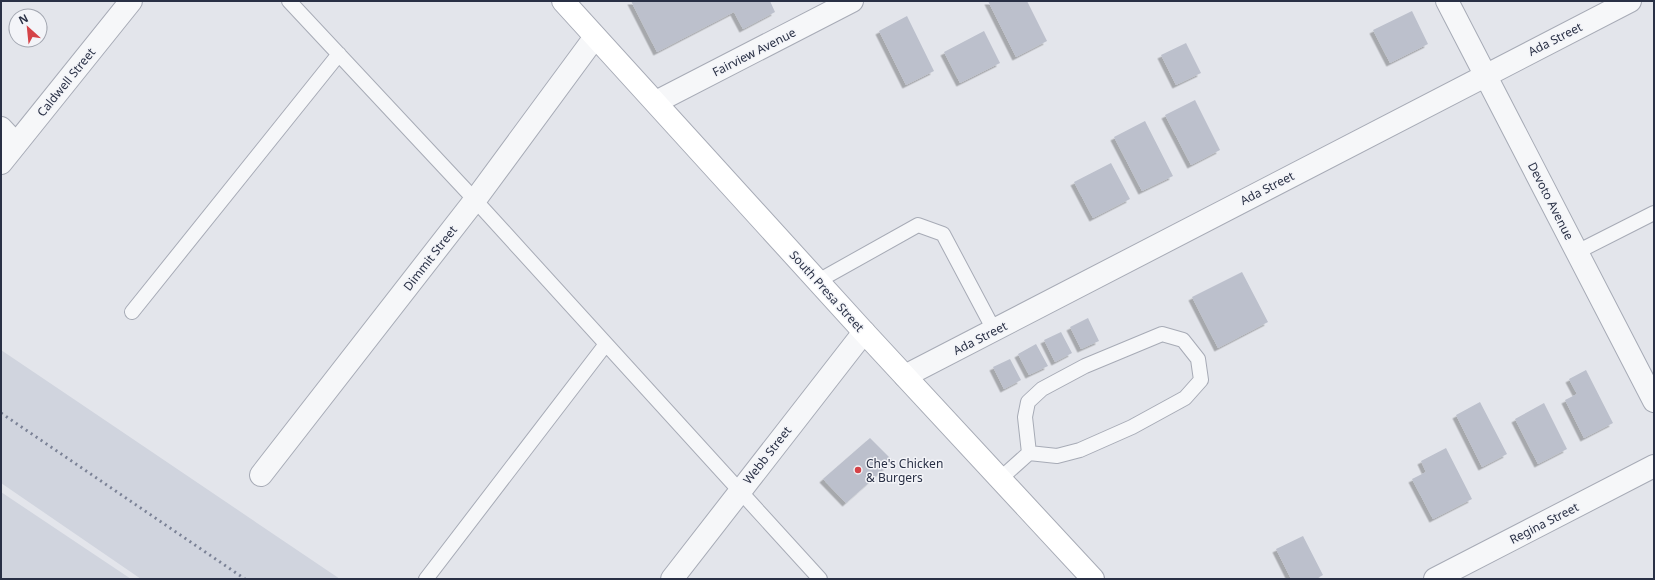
<svg xmlns="http://www.w3.org/2000/svg" width="1655" height="580" font-family="'Noto Sans',sans-serif">
  <style>
    .built { fill: #d0d4de }
    .building { fill: #bcc0cc; filter: url(#shadow) }
    .lines { fill: none; stroke-linecap: round; stroke-linejoin: round }
    .service-casing { stroke: #a7abb6; stroke-width: 16 }
    .minor-casing { stroke: #a7abb6; stroke-width: 24 }
    .secondary-casing { stroke: #a7abb6; stroke-width: 24 }
    .service { stroke: #f6f7f9; stroke-width: 14 }
    .minor { stroke: #f6f7f9; stroke-width: 22 }
    .secondary { stroke: #fff; stroke-width: 22 }
    .rail { stroke: #7b8296; stroke-width: 3; stroke-dasharray: 2 4; stroke-linecap: butt }
    .poi-dot { fill: #d54348; stroke: #f3f4f8; stroke-width: 1.5 }
    .labels { text-anchor: middle; dominant-baseline: central; stroke-width: 3; stroke-linejoin: round; paint-order: stroke }
    .street-label { font-size: 12px; fill: #293045; stroke: #f3f4f8 }
    .poi-label { font-size: 12px; fill: #293045; stroke: #f3f4f8; text-anchor: start }
  </style>
  <defs>
    <filter id="shadow"><feDropShadow dx="-3.5" dy="3.5" stdDeviation="0" flood-color="#0004"/></filter>
  </defs>
  <rect width="100%" height="100%" fill="#e3e5eb"/>
  <!-- built -->
  <path class="built" d="M1,350L84,406L340,579H141L1,483Z
    M1,492L131,579H1Z"/>
  <!-- building -->
  <path class="building" d="M631,1H770L775,12L743,29L734,12L657,52Z
    M988,1H1027L1047,41L1016,57Z
    M1412,11L1428,44L1390,63L1373,30Z
    M907,16L934,71L906,85L879,31Z
    M984,31L1000,63L960,83L944,52Z
    M1186,43L1201,73L1176,85L1161,55Z
    M1195,100L1220,150L1191,165L1165,115Z
    M1145,121L1173,176L1142,191L1114,137Z
    M1111,163L1130,199L1093,218L1074,182Z
    M1242,272L1268,322L1218,348L1192,297Z
    M1088,318L1099,341L1081,349L1070,327Z
    M1061,332L1072,353L1055,362L1044,340Z
    M1036,344L1048,366L1029,375L1018,354Z
    M1010,359L1021,380L1004,389L993,367Z
    M1586,370L1613,423L1584,438L1565,400L1577,394L1569,379Z
    M1480,402L1507,454L1482,467L1456,415Z
    M1544,403L1567,449L1538,464L1515,419Z
    M870,438L893,461L846,503L823,479Z
    M1446,448L1472,499L1433,519L1412,479L1426,472L1421,461Z
    M1303,536L1323,575L1316,579H1291L1276,549Z"/>
  <g class="lines">
    <!-- service casing -->
    <g class="service-casing">
      <path id="service" d="M289,1L475,200L820,579
        M1577,252L1654,213
        M818,281L918,225L943,234L994,330
        M132,312L339,54
        M1000,479L1029,453L1057,456L1080,450L1132,427L1185,398L1201,380L1198,359L1183,340L1162,334L1085,366L1042,389L1028,402L1025,417L1029,453
        M426,579L606,344"/>
    </g>
    <!-- minor casing -->
    <g class="minor-casing">
      <path id="minor" d="M1447,1L1654,401
        M656,102L852,1
        M1,128L16,144
        M1,163L131,1
        M905,376L1630,1
        M261,475L475,200L595,37
        M672,579L864,332
        M1435,579L1654,466"/>
    </g>
    <!-- secondary casing -->
    <g class="secondary-casing">
      <path id="secondary" d="M563,1L864,332L1093,579"/>
    </g>
    <!-- service -->
    <use href="#service" class="service"/>
    <!-- minor -->
    <use href="#minor" class="minor"/>
    <!-- secondary -->
    <use href="#secondary" class="secondary"/>
    <!-- rail -->
    <path class="rail" d="M1,413L245,579"/>
  </g>
  <!-- markers -->
  <circle class="poi-dot" cx="858" cy="470" r="4"/>
  <g class="labels">
    <!-- street labels -->
    <g class="street-label">
      <text transform="translate(1555 39) rotate(-27)">Ada Street</text>
      <text transform="translate(754 52) rotate(-27)">Fairview Avenue</text>
      <text transform="translate(66 82) rotate(-51)">Caldwell Street</text>
      <text transform="translate(1267 188) rotate(-27)">Ada Street</text>
      <text transform="translate(1551 201) rotate(63)">Devoto Avenue</text>
      <text transform="translate(430 258) rotate(-52)">Dimmit Street</text>
      <text transform="translate(827 291) rotate(48)">South Presa Street</text>
      <text transform="translate(980 338) rotate(-27)">Ada Street</text>
      <text transform="translate(767 455) rotate(-52)">Webb Street</text>
      <text transform="translate(1544 523) rotate(-27)">Regina Street</text>
    </g>
    <!-- poi labels -->
    <g class="poi-label">
      <text x="866" y="463">Che's Chicken<tspan x="866" dy="14">&amp; Burgers</tspan></text>
    </g>
  </g>
  <!-- border -->
  <rect width="1655" height="580" fill="none" stroke="#293045" stroke-width="4"/>
  <!-- north arrow -->
  <g transform="translate(28 28) rotate(333)"><circle r="19" fill="#f3f4f8" stroke="#a2a6b0"/>
  <path d="M0-3L7 15L0 10L-7 15Z" fill="#d54348"/>
  <text y="-6" font-size="11" font-weight="bold" text-anchor="middle" fill="#293045">N</text>
  </g>
</svg>
